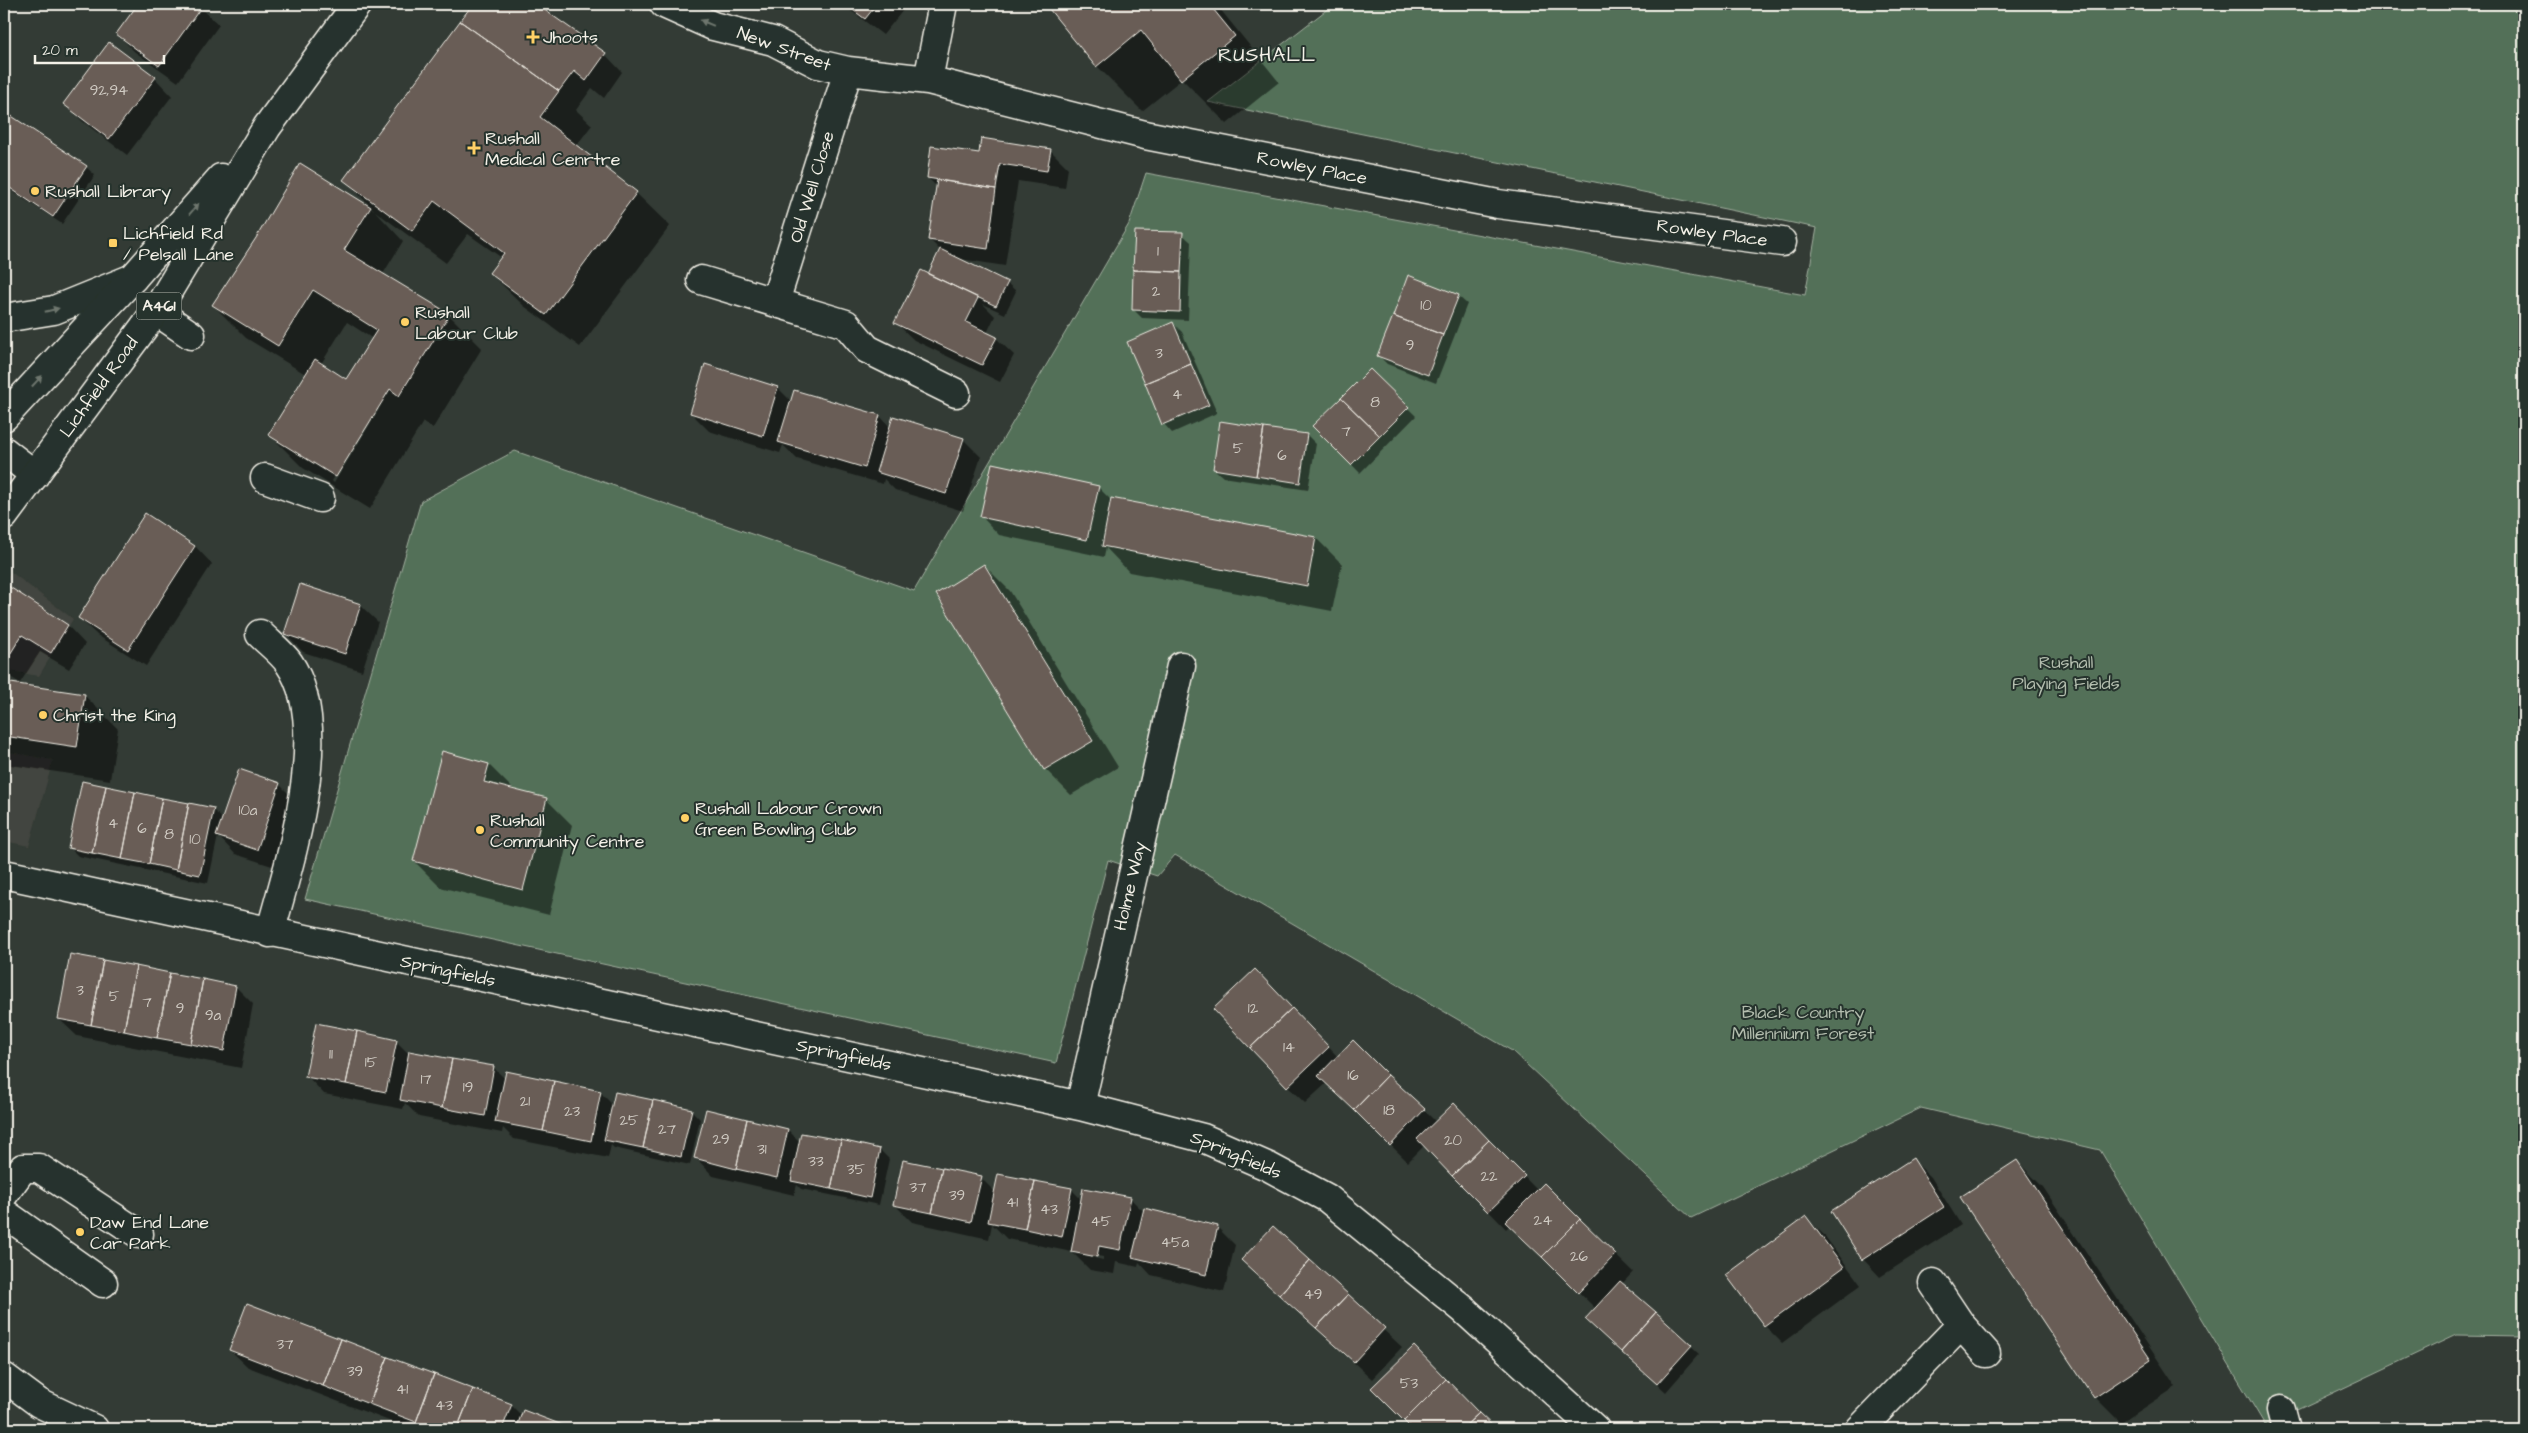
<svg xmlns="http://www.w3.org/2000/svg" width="2528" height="1433" font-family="'Architects Daughter',sans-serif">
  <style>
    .built { fill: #43453f }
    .green { fill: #527058; stroke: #a3b0a0 }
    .shadow { fill: #0007; fill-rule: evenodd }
    .building { fill: #695d57; stroke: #f4f1e8 }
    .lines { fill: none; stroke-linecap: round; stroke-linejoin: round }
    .minor-casing { stroke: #f4f1e8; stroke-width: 31 }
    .major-casing { stroke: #f4f1e8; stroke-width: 31 }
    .highway-casing { stroke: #f4f1e8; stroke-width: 31 }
    .minor { stroke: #26332d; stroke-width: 28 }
    .major { stroke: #26332d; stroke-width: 28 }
    .highway { stroke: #26332d; stroke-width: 28 }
    .oneway { fill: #6e766e }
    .poi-dot { fill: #ffd166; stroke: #26332d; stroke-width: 2 }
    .labels { text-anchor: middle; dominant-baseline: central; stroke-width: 4; stroke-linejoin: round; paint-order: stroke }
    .number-label { font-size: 15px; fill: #d1ccc4 }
    .shield { fill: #26332d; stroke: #b6b8b0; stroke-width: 1 }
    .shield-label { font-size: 16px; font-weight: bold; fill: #f4f1e8 }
    .poi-label { font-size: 18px; fill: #f4f1e8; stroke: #26332d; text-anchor: start }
    .street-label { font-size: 18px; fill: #f4f1e8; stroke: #26332d }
    .park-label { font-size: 18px; fill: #b3bdae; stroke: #26332d }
    .quarter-label { font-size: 20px; letter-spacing: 1px; fill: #f4f1e8; stroke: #26332d }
  </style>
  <rect width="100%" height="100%" fill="#333b35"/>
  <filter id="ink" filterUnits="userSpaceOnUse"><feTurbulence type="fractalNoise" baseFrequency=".02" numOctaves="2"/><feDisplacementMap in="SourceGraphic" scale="10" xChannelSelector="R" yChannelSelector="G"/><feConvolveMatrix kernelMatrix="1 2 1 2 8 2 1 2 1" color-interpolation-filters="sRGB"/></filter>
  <g filter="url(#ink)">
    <!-- built -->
    <path class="built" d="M11,572L73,619L39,676L4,670V581Z
      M4,751L53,760L29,846L4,841Z"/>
    <!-- green -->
    <path class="green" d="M1334,4H2524V1336L2456,1335L2265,1425L2100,1150L1921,1108L1691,1218L1512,1051L1175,855L1157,876L1108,860L1056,1063L305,899L421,501L515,451L914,591L1129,224L1146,173L1805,295L1817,228L1208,102Z"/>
    <!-- shadow -->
    <path class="shadow" d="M139,4H197L219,25L178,82L135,52L117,34Z
      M474,4H534L605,54L622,72L604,98L592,88L576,110L592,125L576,146L636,193L670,226L580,347L524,306L490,273L502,258L468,234L446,263L375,211L403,241L383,274L449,315L482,348L433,428L423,422L370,509L303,468L270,435L307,375L246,338L213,305L257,238L300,165L374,210L345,180ZM347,322L373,339L347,380L321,364ZM376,409H379L334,483L332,481Z
      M842,4H908L883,35Z
      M1047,4H1216L1279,82L1227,124L1182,79L1142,111L1097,66Z
      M155,78L172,96L127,155L82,121L65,103Z
      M4,113L86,167L95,175L62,224L4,186Z
      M1050,150L1068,168L1065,188L1018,181L1005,266L960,259L1007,283L1016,291L1005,314L983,304L995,316L987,333L996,338L1014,355L1000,382L914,340L896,323L929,275L941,251L929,239L937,187L928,178L980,155Z
      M1182,234L1191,242L1188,320L1142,318L1133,309Z
      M1458,296L1467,304L1436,383L1387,364L1378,355Z
      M1173,323L1182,332L1217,413L1172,433L1164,424Z
      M1370,371L1416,416L1360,473L1314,426Z
      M778,388L792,402L880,416L891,428L963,439L981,457L963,511L895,490L884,479L883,484L797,459L783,445L780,453L709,431L691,413Z
      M1221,422L1307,435L1316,444L1308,490L1223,477L1214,469Z
      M1098,487L1112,501L1316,538L1342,564L1332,611L1129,572L1106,548L1104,557L999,535L982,517Z
      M195,546L212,564L146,666L97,635L79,618Z
      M984,565L1010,591L1118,767L1071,795L1045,769Z
      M5,586L68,626L85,644L69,669L40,652L20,683L4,673Z
      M360,605L378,622L362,671L303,652L286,634Z
      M4,684L85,696L118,729L110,780L4,764Z
      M489,765L515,791L546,799L572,825L549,915L440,887L414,861Z
      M279,784L297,802L275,867L235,854L218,836L208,883L78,856L70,848L213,810L223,819Z
      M236,987L253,1004L241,1068L77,1036L59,1019Z
      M1273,989L1338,1057L1424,1110L1436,1122L1454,1105L1538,1191L1544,1185L1633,1272L1622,1284L1699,1354L1666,1392L1595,1328L1596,1309L1510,1225L1506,1229L1425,1145L1408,1162L1327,1083L1305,1103L1287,1086Z
      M396,1041L410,1055L494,1068L506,1080L507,1072L601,1093L613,1105L691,1110L700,1119L690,1165L614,1148L611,1145L608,1158L514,1139L503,1128L502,1133L419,1117L405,1103L403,1109L324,1094L307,1076Z
      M788,1130L800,1142L802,1134L880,1150L889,1159L879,1205L801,1189L797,1185L794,1195L713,1176L696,1158Z
      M1913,1160L1931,1177L1961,1225L1880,1277L1863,1259Z
      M2017,1161L2043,1187L2176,1387L2121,1423L2095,1397L1962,1197Z
      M999,1175L1072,1190L1082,1200L1130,1198L1144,1212L1217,1227L1235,1245L1224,1292L1151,1275L1139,1262L1138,1267L1116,1262L1114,1274L1090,1270L1072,1252L1007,1239L992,1224L989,1239L912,1222L894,1204L981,1178L996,1193ZM1091,1255L1103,1257V1260L1091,1257Z
      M1806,1218L1824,1235L1861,1285L1782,1343L1765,1326L1728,1276Z
      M1273,1228L1402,1347L1372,1379L1260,1278Z
      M1414,1348L1494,1429H1414L1373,1388Z
      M230,1350L511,1405L522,1416L524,1412L571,1429H410L248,1367Z"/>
    <!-- building -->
    <path class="building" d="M138,4H199L202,6L159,66L116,34Z
      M473,4H536L606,53L586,81L574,71L559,91L460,21Z
      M845,4H877L865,19Z
      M1045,4H1209L1235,36L1181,80L1141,30L1096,67Z
      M460,21L559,91L540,117L637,192L546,315L489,273L504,253L434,201L412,231L343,180Z
      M109,42L156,77L109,139L63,104Z
      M4,111L87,166L53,217L4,184Z
      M981,138L1051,149L1047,171L1000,164L996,189L927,178L931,146L979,153Z
      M300,163L371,207L344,250L450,314L399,396L390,389L336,477L268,435L315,359L346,379L377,330L313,290L278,346L212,305L256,238Z
      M937,180L996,189L988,249L928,240Z
      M1135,231L1183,232L1181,272L1133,270Z
      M940,249L1008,282L996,306L928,274Z
      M921,270L978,298L966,322L997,337L982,365L894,323Z
      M1133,270L1181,272L1180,312L1132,310Z
      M1408,275L1459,295L1443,335L1393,316Z
      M1393,316L1443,335L1428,375L1377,356Z
      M1173,322L1191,364L1145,383L1127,342Z
      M705,364L778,387L763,436L690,413Z
      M1191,364L1209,405L1162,425L1145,383Z
      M1370,369L1409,407L1380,436L1341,398Z
      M794,390L880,415L865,468L778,442Z
      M1341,398L1380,436L1351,465L1312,426Z
      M893,416L964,438L946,494L876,472Z
      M1220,421L1264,428L1256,476L1213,469Z
      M1264,428L1307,434L1300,483L1256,476Z
      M992,463L1099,486L1087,540L980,517Z
      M1111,498L1316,537L1307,586L1102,546Z
      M145,513L195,546L128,650L78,618Z
      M984,564L1093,741L1044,770L936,594Z
      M5,584L68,625L51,653L22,635L4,664Z
      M300,584L361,604L345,654L284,634Z
      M4,682L85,694L77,747L4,736Z
      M442,751L489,764L484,782L547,798L523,890L413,861Z
      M239,769L280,783L257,850L216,836Z
      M82,781L106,786L92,853L68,848Z
      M106,786L135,792L122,859L92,853Z
      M135,792L162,798L149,864L122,859Z
      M162,798L189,803L176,870L149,864Z
      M189,803L214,808L200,875L176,870Z
      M70,954L103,960L91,1025L58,1019Z
      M103,960L136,966L124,1031L91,1025Z
      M136,966L170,973L157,1038L124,1031Z
      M1255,969L1292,1008L1250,1048L1213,1009Z
      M170,973L203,979L191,1044L157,1038Z
      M203,979L236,986L224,1051L191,1044Z
      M1292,1008L1329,1047L1287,1087L1250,1048Z
      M316,1023L357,1031L346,1084L305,1077Z
      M357,1031L397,1040L386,1092L346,1084Z
      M1353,1040L1388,1075L1354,1110L1318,1076Z
      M409,1051L452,1059L442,1108L400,1100Z
      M452,1059L494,1066L485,1116L442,1108Z
      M506,1071L554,1081L543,1131L495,1122Z
      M1388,1075L1425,1109L1390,1146L1354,1110Z
      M554,1081L601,1091L591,1141L543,1131Z
      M615,1092L653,1100L643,1148L604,1140Z
      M653,1100L692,1109L681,1157L643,1148Z
      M1454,1103L1489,1140L1452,1176L1417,1139Z
      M706,1109L747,1119L736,1169L694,1158Z
      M747,1119L788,1129L777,1178L736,1169Z
      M801,1133L841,1140L831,1189L791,1181Z
      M841,1140L880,1149L870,1198L831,1189Z
      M1489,1140L1525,1176L1488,1212L1452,1176Z
      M1913,1158L1944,1207L1862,1260L1831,1211Z
      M903,1160L942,1168L932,1213L893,1205Z
      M2017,1160L2151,1360L2094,1398L1960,1197Z
      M942,1168L982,1176L971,1222L932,1213Z
      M998,1174L1035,1181L1025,1229L988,1222Z
      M1035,1181L1072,1188L1062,1237L1025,1229Z
      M1544,1183L1580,1219L1542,1257L1505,1222Z
      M1083,1188L1131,1197L1120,1250L1099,1246L1097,1257L1071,1252Z
      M1144,1208L1218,1226L1206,1275L1132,1257Z
      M1806,1216L1844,1267L1764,1326L1726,1275Z
      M1580,1219L1616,1254L1578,1293L1542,1257Z
      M1273,1226L1310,1260L1279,1295L1241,1260Z
      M1310,1260L1348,1294L1316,1328L1279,1295Z
      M1620,1281L1656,1312L1621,1352L1585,1319Z
      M1348,1294L1385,1328L1354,1362L1316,1328Z
      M247,1303L341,1339L323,1386L229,1350Z
      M1656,1312L1692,1345L1657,1384L1621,1352Z
      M341,1339L388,1357L369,1404L323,1386Z
      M1414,1346L1446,1379L1404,1421L1371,1388Z
      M388,1357L434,1374L416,1422L369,1404Z
      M434,1374L473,1389L457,1429H436L416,1422Z
      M1446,1379L1479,1413L1462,1429H1412L1404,1421Z
      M473,1389L512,1404L502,1429H457Z
      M523,1410L565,1426L564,1429H516Z
      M1479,1413L1496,1429H1462Z"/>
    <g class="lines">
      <!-- minor casing -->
      <g class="minor-casing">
        <path id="minor" d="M664,4L713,26L773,41L818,64L848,71L928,80L1145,135L1498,204L1782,242
          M928,80L943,4
          M701,280L846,324L867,349L956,393
          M775,302L848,71
          M156,311L191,335
          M265,478L320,498
          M260,634C269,643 282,653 289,663C334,728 289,863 270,933
          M4,874L1080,1106L1203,1138L1269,1167L1327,1198L1463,1309L1595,1429
          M1080,1106L1181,666
          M4,1194L23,1168H39L139,1234
          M4,1213L103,1283
          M1933,1283L1961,1325L1986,1353
          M2281,1410L2286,1429
          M1860,1429L1961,1325"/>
      </g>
      <!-- major casing -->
      <g class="major-casing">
        <path id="major" d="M4,318L54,310L133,278
          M4,451L35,475
          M4,1377L39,1403L94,1429"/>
      </g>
      <!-- highway casing -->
      <g class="highway-casing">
        <path id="highway" d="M4,417L133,278L221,178
          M4,516L156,311L267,127L357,4"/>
      </g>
      <!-- minor -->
      <use href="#minor" class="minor"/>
      <!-- major -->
      <use href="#major" class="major"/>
      <!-- highway -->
      <use href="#highway" class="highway"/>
    </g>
    <!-- one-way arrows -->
    <defs><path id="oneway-solid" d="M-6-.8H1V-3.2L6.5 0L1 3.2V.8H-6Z" transform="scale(1.25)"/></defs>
    <g class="oneway">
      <use href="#oneway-solid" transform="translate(707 23) rotate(-157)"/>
      <use href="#oneway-solid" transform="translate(194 209) rotate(-49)"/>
      <use href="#oneway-solid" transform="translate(52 310) rotate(-14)"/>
      <use href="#oneway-solid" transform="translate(37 381) rotate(-47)"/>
    </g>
  </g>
  <!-- markers -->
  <g class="poi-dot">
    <path d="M530.5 29.5h5v5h5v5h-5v5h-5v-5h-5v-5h5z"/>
    <path d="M471.5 140.5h5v5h5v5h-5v5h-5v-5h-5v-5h5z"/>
    <circle cx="35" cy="191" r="5"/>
    <rect x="108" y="238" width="10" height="10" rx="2.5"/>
    <circle cx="405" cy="322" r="5"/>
    <circle cx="43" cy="715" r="5"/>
    <circle cx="685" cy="818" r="5"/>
    <circle cx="480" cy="830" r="5"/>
    <circle cx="80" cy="1232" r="5"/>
  </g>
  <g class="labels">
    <!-- number labels -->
    <g class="number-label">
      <text x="109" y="90">92,94</text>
      <text x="1158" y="251">1</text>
      <text x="1156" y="291">2</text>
      <text x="1426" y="305">10</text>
      <text x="1410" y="345">9</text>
      <text x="1159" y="353">3</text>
      <text x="1177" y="394">4</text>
      <text x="1375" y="402">8</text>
      <text x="1346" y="431">7</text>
      <text x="1238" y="448">5</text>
      <text x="1282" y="455">6</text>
      <text x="248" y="810">10a</text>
      <text x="113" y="823">4</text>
      <text x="142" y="828">6</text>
      <text x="169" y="834">8</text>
      <text x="195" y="839">10</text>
      <text x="80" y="990">3</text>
      <text x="114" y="996">5</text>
      <text x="147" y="1002">7</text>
      <text x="180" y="1008">9</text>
      <text x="1253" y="1008">12</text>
      <text x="213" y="1015">9a</text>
      <text x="1289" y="1047">14</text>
      <text x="331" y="1054">11</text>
      <text x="371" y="1062">15</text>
      <text x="1353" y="1075">16</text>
      <text x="426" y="1079">17</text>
      <text x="468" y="1087">19</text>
      <text x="525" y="1101">21</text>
      <text x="1389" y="1110">18</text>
      <text x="572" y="1111">23</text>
      <text x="629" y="1120">25</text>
      <text x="667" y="1129">27</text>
      <text x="721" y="1139">29</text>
      <text x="1453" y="1140">20</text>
      <text x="762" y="1149">31</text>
      <text x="816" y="1161">33</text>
      <text x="856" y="1169">35</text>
      <text x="1489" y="1176">22</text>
      <text x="918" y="1187">37</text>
      <text x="957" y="1195">39</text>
      <text x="1012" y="1202">41</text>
      <text x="1049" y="1209">43</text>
      <text x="1543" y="1220">24</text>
      <text x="1101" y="1221">45</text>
      <text x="1175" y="1242">45a</text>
      <text x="1579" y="1256">26</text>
      <text x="1313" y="1294">49</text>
      <text x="285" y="1344">37</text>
      <text x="355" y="1371">39</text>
      <text x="1409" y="1383">53</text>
      <text x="402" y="1389">41</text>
      <text x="444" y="1405">43</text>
    </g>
    <!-- shield labels -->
    <rect class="shield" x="136.5" y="292.5" width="45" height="27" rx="4"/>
    <g class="shield-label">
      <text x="159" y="306">A461</text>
    </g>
    <!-- poi labels -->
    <g class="poi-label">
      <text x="543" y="37">Jhoots</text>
      <text x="485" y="138">Rushall<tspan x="485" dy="21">Medical Cenrtre</tspan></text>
      <text x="45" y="191">Rushall Library</text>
      <text x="123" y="233">Lichfield Rd<tspan x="123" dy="21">/ Pelsall Lane</tspan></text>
      <text x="415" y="312">Rushall<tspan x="415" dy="21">Labour Club</tspan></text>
      <text x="53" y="715">Christ the King</text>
      <text x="695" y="808">Rushall Labour Crown<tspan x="695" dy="21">Green Bowling Club</tspan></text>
      <text x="490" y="820">Rushall<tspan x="490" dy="21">Community Centre</tspan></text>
      <text x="90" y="1222">Daw End Lane<tspan x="90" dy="21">Car Park</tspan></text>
    </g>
    <!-- street labels -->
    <g class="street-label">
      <text transform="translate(784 49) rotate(20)">New Street</text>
      <text transform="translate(1312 168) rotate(11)">Rowley Place</text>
      <text transform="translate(812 187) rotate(-73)">Old Well Close</text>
      <text transform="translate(1712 233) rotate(8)">Rowley Place</text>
      <text transform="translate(99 387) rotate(-54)">Lichfield Road</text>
      <text transform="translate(1130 886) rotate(-77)">Holme Way</text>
      <text transform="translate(448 971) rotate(12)">Springfields</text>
      <text transform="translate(844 1055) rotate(12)">Springfields</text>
      <text transform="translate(1236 1155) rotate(23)">Springfields</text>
    </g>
    <!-- park labels -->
    <g class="park-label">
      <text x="2066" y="662">Rushall<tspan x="2066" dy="21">Playing Fields</tspan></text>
      <text x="1803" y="1012">Black Country<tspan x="1803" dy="21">Millennium Forest</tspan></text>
    </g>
    <!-- quarter labels -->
    <g class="quarter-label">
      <text x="1267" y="55">RUSHALL</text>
    </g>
  </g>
  <!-- margin -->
  <rect width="2528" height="1433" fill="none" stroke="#26332d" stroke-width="20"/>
  <rect x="10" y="10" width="2508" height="1413" fill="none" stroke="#f4f1e8" stroke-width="2" filter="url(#ink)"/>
  <!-- scale -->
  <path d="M35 55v8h129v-8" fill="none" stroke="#f4f1e8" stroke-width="2.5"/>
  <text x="42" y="55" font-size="15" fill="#f4f1e8" stroke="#26332d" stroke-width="4" paint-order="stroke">20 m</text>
</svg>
